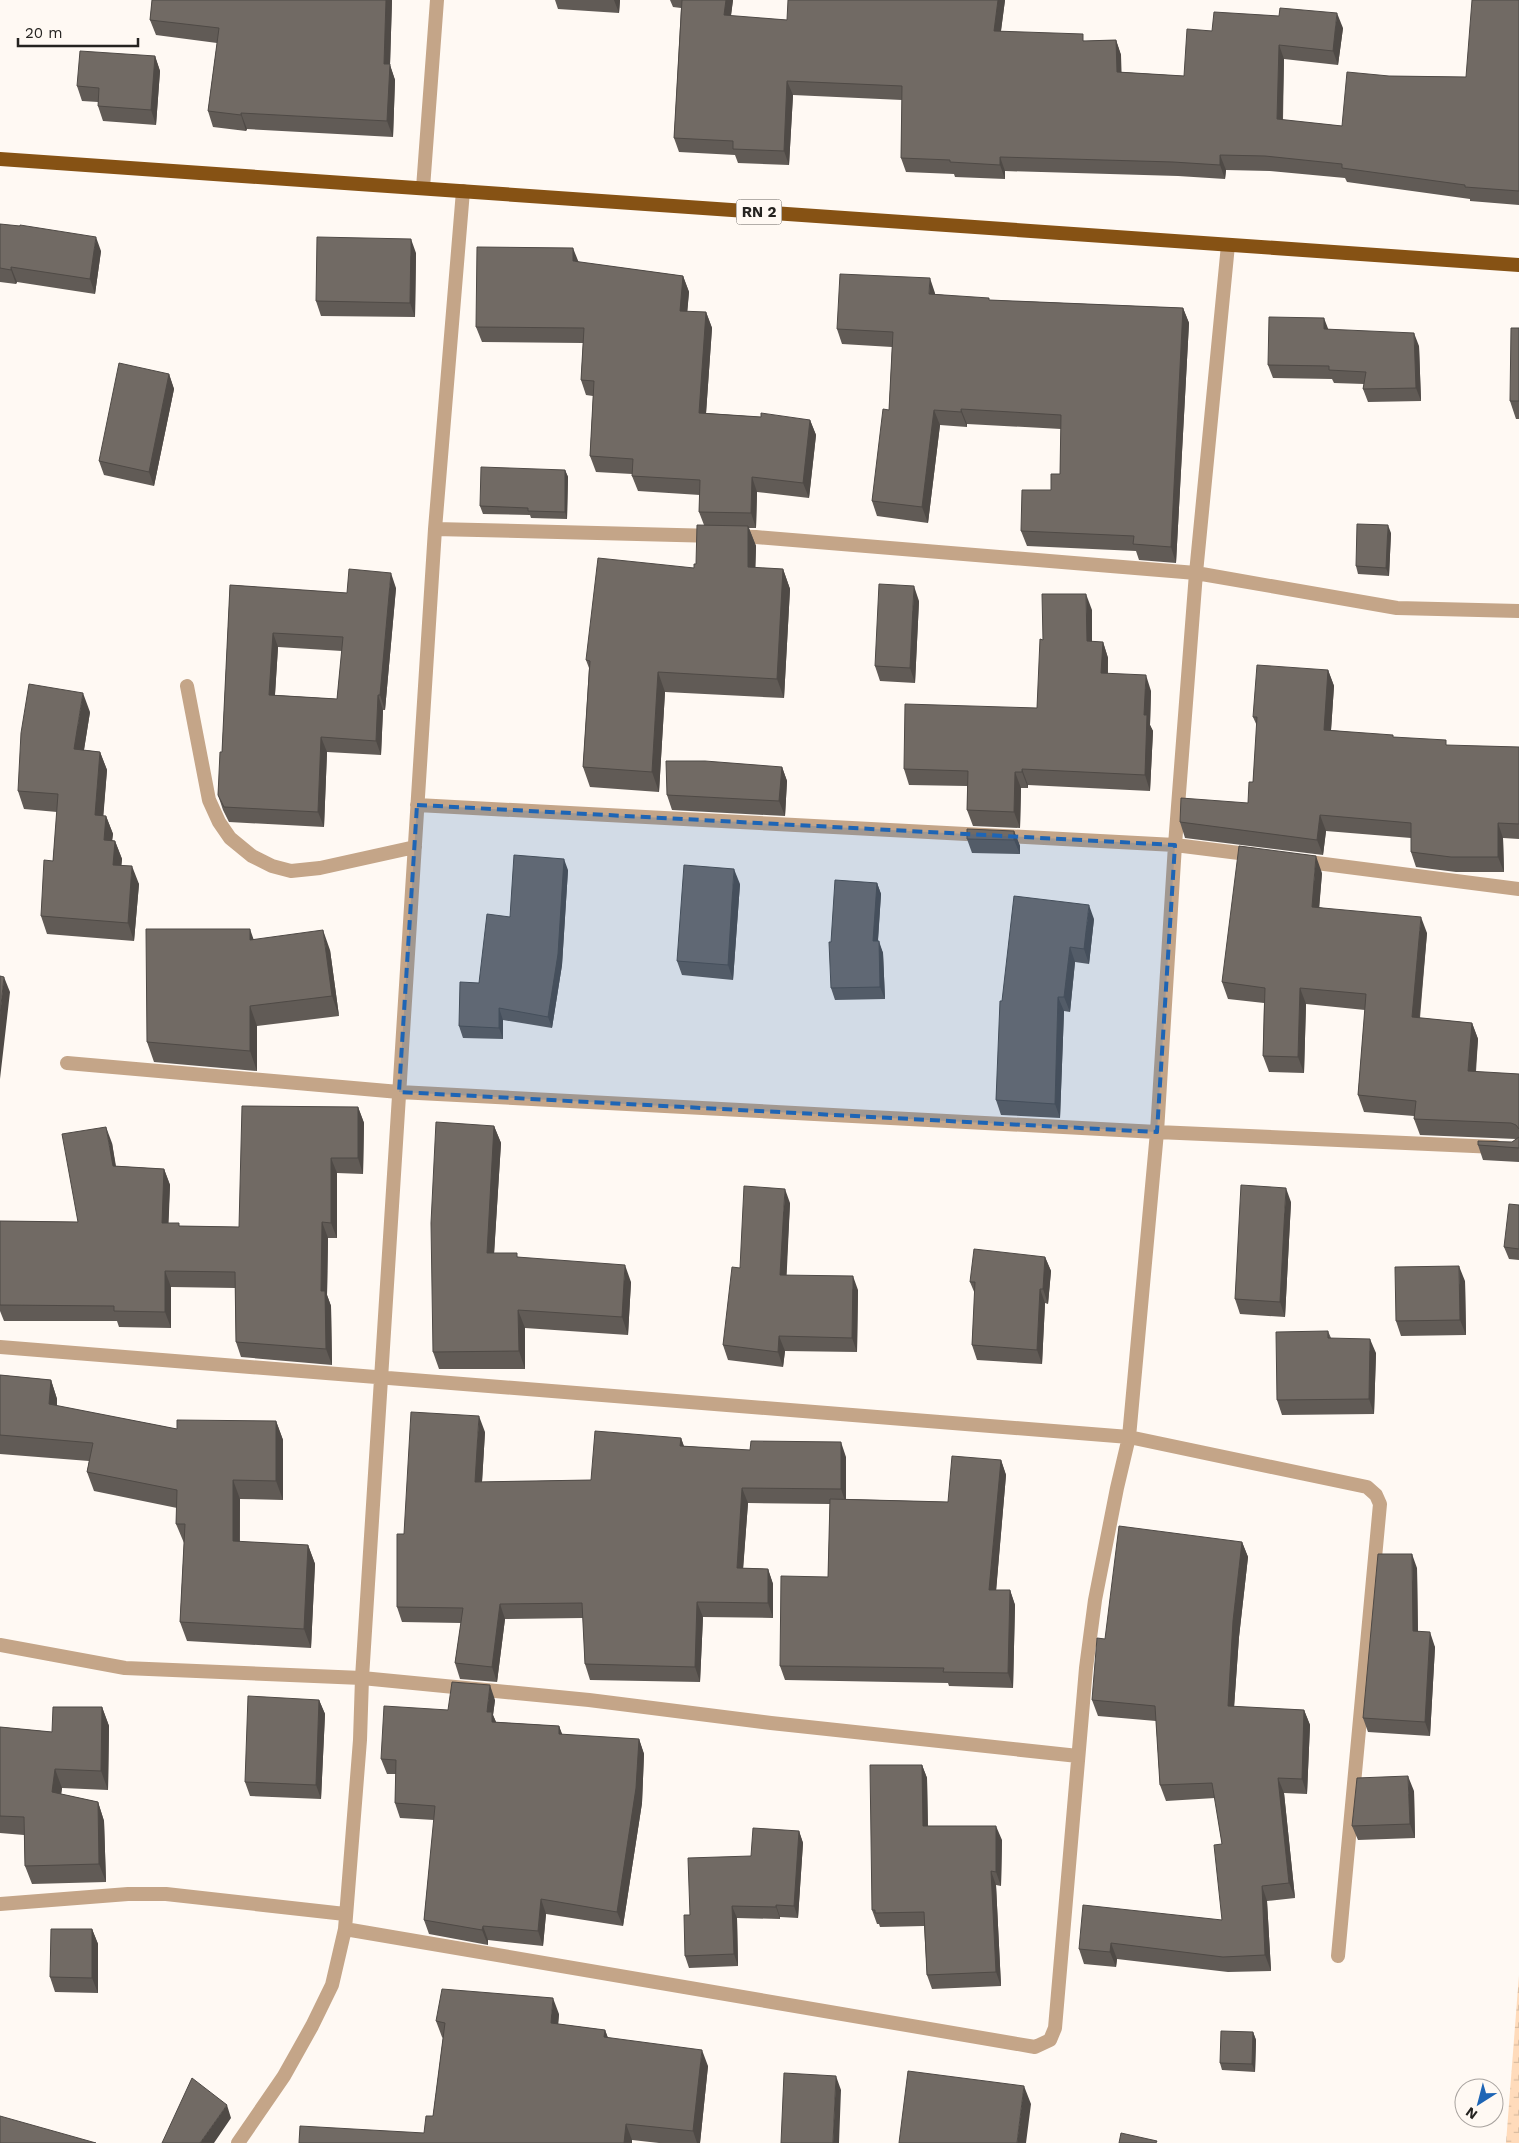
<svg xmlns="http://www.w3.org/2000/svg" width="1519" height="2143" font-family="'Work Sans',sans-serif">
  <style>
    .wetland { fill: url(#wetland-marsh) }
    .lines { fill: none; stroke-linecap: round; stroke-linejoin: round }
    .minor { stroke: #c4a588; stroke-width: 14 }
    .trunk { stroke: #865214; stroke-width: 14 }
    .wall { fill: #615b56; fill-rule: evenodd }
    .shaded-wall { fill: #4f4a46 }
    .building { fill: #716a64; stroke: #4f4a46; fill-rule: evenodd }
    .marked { fill: #1e65b5; fill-opacity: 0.2; stroke: #1e65b5; stroke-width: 4; stroke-dasharray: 10 6; stroke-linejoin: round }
    .labels { text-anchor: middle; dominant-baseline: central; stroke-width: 5; stroke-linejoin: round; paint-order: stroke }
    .shield { fill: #fff9f3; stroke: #66635f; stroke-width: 1 }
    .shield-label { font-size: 15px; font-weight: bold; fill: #252320 }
  </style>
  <defs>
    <pattern id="wetland-marsh" width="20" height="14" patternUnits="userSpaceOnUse" patternTransform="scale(1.25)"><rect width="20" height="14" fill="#ffdbbb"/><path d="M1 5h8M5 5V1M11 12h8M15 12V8" fill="none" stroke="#dabca0"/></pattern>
  </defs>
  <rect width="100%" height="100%" fill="#fff9f3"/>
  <!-- wetland -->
  <path class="wetland" d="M1519,1975V2143H1506Z"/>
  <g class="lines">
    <!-- minor -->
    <path class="minor" d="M423,188L437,0
      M435,529L756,537L1196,573L1397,608L1519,611
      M187,686L209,800L219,822L230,838L252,856L272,866L291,871L320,868L415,847
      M417,805L1175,845L1255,855
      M1301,861L1519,889
      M67,1063L399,1092L1157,1132L1496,1147
      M0,1347L1129,1437L1367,1487L1376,1495L1380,1504L1338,1956
      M0,1645L125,1668L362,1678L589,1700L771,1723L1078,1756
      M0,1904L128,1894H166L345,1914
      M345,1929L1035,2047L1050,2040L1055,2028L1086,1668L1095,1600L1117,1488L1129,1437L1157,1132L1175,845L1196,573L1228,245
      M238,2143L284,2076L312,2026L332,1985L345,1929L360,1740L362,1678L435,529L463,191"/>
    <!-- trunk -->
    <path class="trunk" d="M0,159L1519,265"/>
  </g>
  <!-- wall -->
  <path class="wall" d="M152,0H392L390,65L395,80L393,137L247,129L246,131L213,127L208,111L217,43L156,35L150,20Z
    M555,0H620L619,13L558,9Z
    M670,0H733L731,16L787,20L1005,0L1001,31L1086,41L1116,40L1121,55V72L1184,76L1212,31L1343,28L1338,65L1284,59L1283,120L1342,126L1389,76L1466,77L1519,0V205L1470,201V199L1347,182L1345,178L1270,171L1226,170L1225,179L1178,176L1005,171V179L955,177L954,174L906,172L901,158L902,100L793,95L789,165L738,163L735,155L679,152L674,138L681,8L673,7Z
    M155,56L160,71L156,125L103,121L98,106V102L82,101L77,86Z
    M0,224L101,251L95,294L17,282L16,284L0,282Z
    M416,253L415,317L321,316L316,301Z
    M578,262L683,276L689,292L687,312H706L712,328L706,413L761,417L810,420L816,435L809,498L757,492L756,528H749L756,546L755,568L783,569L790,589L784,698L665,692L659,792L590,787L583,767L589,668L586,660L694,568L696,564L704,525L699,512L700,495L638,491L632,476V474L596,472L590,456L593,396L586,395L581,380L583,343L482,342L476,327Z
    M935,293V294L990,300L1183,308L1189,323L1176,563L1139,560L1136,551L1027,546L1021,531L1051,490L1060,474L1061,429L967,424V427L940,425L928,523L877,516L872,501L889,410L892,347L842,344L837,329Z
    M1519,328V419H1516L1510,401Z
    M1328,329L1419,346L1421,401L1368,402L1363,389L1364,384L1334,383L1332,379L1273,378L1268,365Z
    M169,374L174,389L154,486L104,475L99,461Z
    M565,470L568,477L567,519L531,518L530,515L483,514L480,506Z
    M1391,533L1389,576L1358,574L1356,566Z
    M230,585L347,593L396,588L385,710H383L381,755L327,752L324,827L229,822L223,810L218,795L222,752ZM278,647L342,651L337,699L275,695Z
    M919,601L915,683L880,681L875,666Z
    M1092,610V642H1103L1108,658V674L1151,691L1150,725L1153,731L1150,791L1028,785V788H1021L1020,828L973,826L967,810V786L909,785L904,769L1037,708L1043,640Z
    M1328,670L1334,686L1331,730L1394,737L1448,746L1519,747V839L1503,838L1504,872H1456L1416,867L1411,852V838L1326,831L1323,855L1185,838L1180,822L1248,803L1253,782L1257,726L1253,717Z
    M90,712L84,750L100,752L107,770L103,816H106L113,834L112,840L115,841L122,859L121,866L139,884L134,941L47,934L41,916L53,861L57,812L24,809L18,791Z
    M782,767L787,781L785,816L672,810L667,795Z
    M1014,831L1020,846V854L972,853L967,839Z
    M568,870L562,965L552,1028L503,1020V1039L463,1038L459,1026L510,917Z
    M1322,873L1319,907L1427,933L1420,1018L1472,1023L1478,1039L1476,1072L1519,1074V1162L1483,1160L1478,1145L1512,1142L1516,1139L1420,1135L1414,1119V1116L1364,1112L1358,1095L1365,1010L1306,1004L1304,1073L1269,1072L1263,1056L1264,1003L1228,999L1222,982Z
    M877,883L881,894L878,941L883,953L885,999L835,1000L831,988V942Z
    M740,884L733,980L682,975L677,961Z
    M1094,919L1089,964L1075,962L1070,1012L1064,1011L1060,1118L1001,1115L996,1100L1002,1001Z
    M254,939L330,950L339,1016L257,1026V1071L154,1062L147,1042Z
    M358,1107L364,1123L363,1174L337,1173V1238H328L327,1295L331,1306L332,1365L241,1357L236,1342L235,1288L171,1287V1328L119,1327L117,1321H4L0,1311V1221L78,1222L112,1143L116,1166L164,1169L170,1185L168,1223L180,1226L239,1227Z
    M494,1126L501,1143L494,1253L519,1257L631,1282L628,1335L525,1328V1369H439L433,1352Z
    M1291,1202L1285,1317L1240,1314L1235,1299Z
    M790,1203L786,1275L858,1290L857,1352L785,1351L783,1367L728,1360L723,1345L740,1268Z
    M1519,1205V1260L1509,1259L1504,1247Z
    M1045,1257L1051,1271L1048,1304L1045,1303L1042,1364L977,1360L972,1345L975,1294L970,1282Z
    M1465,1281L1466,1335L1401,1336L1396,1321Z
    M1328,1331L1331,1338L1376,1353L1374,1414L1282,1415L1277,1400Z
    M0,1375L51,1380L57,1399V1406L177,1429L276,1421L283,1440V1500L240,1499V1542L308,1545L315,1564L311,1648L187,1641L180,1622L184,1543L176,1524L177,1508L94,1491L87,1472L89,1461L0,1454Z
    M485,1432L482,1482L591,1480L681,1438L684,1446L846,1457V1499L948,1502L1001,1460L1006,1475L996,1590H1010L1015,1605L1013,1688L949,1686L948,1683L785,1680L780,1666L828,1577L830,1504L748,1503L743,1568L768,1569L773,1584V1618L703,1617L700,1682L590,1680L585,1664L583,1618L505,1619L497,1682L460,1679L455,1663L461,1623L402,1622L397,1607L404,1534Z
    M1242,1542L1248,1557L1239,1637L1234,1707L1304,1710L1310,1725L1307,1794L1284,1793L1295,1898L1267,1901L1271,1971L1228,1972L1117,1959L1116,1967L1084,1964L1079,1949L1222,1920V1844L1215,1798L1166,1801L1160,1785L1156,1721L1098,1716L1092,1700L1105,1639Z
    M1417,1568L1418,1631L1435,1647L1430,1736L1368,1732L1363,1718Z
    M319,1700L325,1714L321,1799L250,1796L245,1782Z
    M495,1700L493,1715L496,1722L559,1726L562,1735L639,1739L644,1754L642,1803L623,1926L546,1914L543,1946L488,1940V1945L429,1934L424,1920L434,1820L400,1818L395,1803L396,1774H387L381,1759L448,1710Z
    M102,1707L109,1726L108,1790L62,1788L61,1794L98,1802L104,1821L106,1882L32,1884L25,1866L24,1835L0,1833V1727L52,1732Z
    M922,1765L927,1778L928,1826L1002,1840L1001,1886L996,1885L1001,1986L932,1989L927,1975L924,1926L880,1927L879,1924H877L872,1910Z
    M1414,1791L1415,1838L1358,1840L1352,1826Z
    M799,1831L803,1843L798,1918L780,1917V1919L737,1918L738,1966L689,1968L685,1956L690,1915L751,1856Z
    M92,1929L98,1944V1993L55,1992L50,1977Z
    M559,2014L558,2024L605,2030L608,2038L708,2066L700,2143H659L632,2140V2143H299L424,2133L433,2116L443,2038L442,2037L436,2021Z
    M1253,2032L1256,2040L1255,2072L1222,2070L1220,2063Z"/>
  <!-- shaded-wall -->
  <path class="shaded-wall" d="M386,0H392L390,65L395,80L393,137L387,121L384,64Z
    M614,0H620L619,13Z
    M726,0H733L729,29L724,15Z
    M998,0H1005L999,45L994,31Z
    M1337,13L1343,28L1338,65L1333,51Z
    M1116,40L1121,55L1122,86L1117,72Z
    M1279,45L1284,59L1282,133L1277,119Z
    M155,56L160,71L156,125L151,110Z
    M787,81L793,95L789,165L784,151Z
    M241,113L247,129L246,131L241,115Z
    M1220,155L1226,170L1225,179L1220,165Z
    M1000,157L1005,171V179L1000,165Z
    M96,237L101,251L95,294L90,279Z
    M411,239L416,253L415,317L410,303Z
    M573,248L579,263L573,261Z
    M11,267L17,282L16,284L11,270Z
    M683,276L689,292L686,327L680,311Z
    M930,278L935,293V309L929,294Z
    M1183,308L1189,323L1176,563L1171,547Z
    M706,312L712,328L705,428L699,413Z
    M1324,318L1329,331L1324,329Z
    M1414,333L1419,346L1421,401L1416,388Z
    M169,374L174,389L154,486L149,472Z
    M961,409L967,424V427L961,412Z
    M934,410L940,425L928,523L922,507Z
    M810,420L816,435L809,498L803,483Z
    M565,470L568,477L567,519L565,512Z
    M752,477L757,492L756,528L751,513Z
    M1388,525L1391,533L1389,576L1386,568Z
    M748,526L756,546L755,587L748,567Z
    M783,569L790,589L784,698L777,679Z
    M391,573L396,588L385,710L380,695Z
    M914,586L919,601L915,683L910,668Z
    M1086,594L1092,610V657L1087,641Z
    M273,633L278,647L274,709L269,695Z
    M1103,642L1108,658L1107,689L1101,673Z
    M1328,670L1334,686L1330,745L1324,730Z
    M658,672L665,692L659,792L652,772Z
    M1146,675L1151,691L1150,725L1153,731L1150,791L1145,775L1144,715Z
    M83,693L90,712L81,768L74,749Z
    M378,695L383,710L381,755L376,741Z
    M321,737L327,752L324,827L318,812Z
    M100,752L107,770L102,833L95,815Z
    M782,767L787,781L785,816L779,801Z
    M1022,769L1028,785V788L1022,772Z
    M1015,772L1021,788L1020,828L1014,812Z
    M1320,815L1326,831L1323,855L1317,840Z
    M106,816L113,834L110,858L104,840Z
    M1498,823L1503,838L1504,872L1498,857Z
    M1014,831L1020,846V854L1014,840Z
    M115,841L122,859L120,883L113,865Z
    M1316,856L1322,873L1318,923L1312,907Z
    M564,859L568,870L562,965L552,1028L548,1017Z
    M132,866L139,884L134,941L128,923Z
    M734,869L740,884L733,980L728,965Z
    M877,883L881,894L877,953L873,941Z
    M1089,905L1094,919L1089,964L1084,949Z
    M1421,917L1427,933L1418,1033L1412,1017Z
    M250,929L257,949L250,940Z
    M323,930L330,950L339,1016L332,996Z
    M879,941L883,953L885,999L880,987Z
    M1070,947L1075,962L1070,1012L1064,997Z
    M4,977L10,992L0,1079V1015Z
    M1300,988L1306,1004L1304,1073L1298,1057Z
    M1058,997L1064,1011L1060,1118L1055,1104Z
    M250,1006L257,1026V1071L250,1051Z
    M499,1008L503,1020V1039L499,1028Z
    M1472,1023L1478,1039L1474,1088L1468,1071Z
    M358,1107L364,1123L363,1174L358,1158Z
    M494,1126L501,1143L493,1271L487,1253Z
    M106,1127L112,1143L118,1182L113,1166Z
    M331,1158L337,1173V1238L331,1223Z
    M164,1169L170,1185L168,1239L162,1223Z
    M1286,1188L1291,1202L1285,1317L1280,1302Z
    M785,1189L790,1203L786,1289L780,1275Z
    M322,1222L328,1238L327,1295L331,1306L332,1365L326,1349L321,1291Z
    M1045,1257L1051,1271L1048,1304L1043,1289Z
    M625,1265L631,1282L628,1335L622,1317Z
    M1459,1266L1465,1281L1466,1335L1460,1320Z
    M165,1271L171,1287V1328L165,1312Z
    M853,1276L858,1290L857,1352L852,1338Z
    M1040,1289L1045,1303L1042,1364L1037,1350Z
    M518,1310L525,1328V1369L519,1351Z
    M779,1336L785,1351L783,1367L778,1352Z
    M1370,1339L1376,1353L1374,1414L1369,1399Z
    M51,1380L57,1399L56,1423L49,1404Z
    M479,1416L485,1432L481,1498L475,1482Z
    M276,1421L283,1440V1500L276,1481Z
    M681,1438L686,1453L680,1446Z
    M841,1442L846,1457V1504L841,1489Z
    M1001,1460L1006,1475L995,1604L989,1590Z
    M233,1480L240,1499L239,1560L233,1541Z
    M742,1488L748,1503L742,1584L737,1568Z
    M1242,1542L1248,1557L1239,1637L1233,1722L1228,1706L1233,1621Z
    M308,1545L315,1564L311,1648L304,1629Z
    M1412,1554L1417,1568L1418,1646L1413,1631Z
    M768,1569L773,1584V1618L768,1603Z
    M1010,1590L1015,1605L1013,1688L1008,1673Z
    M697,1602L703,1617L700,1682L695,1667Z
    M500,1604L505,1619L497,1682L492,1667Z
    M1430,1632L1435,1647L1430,1736L1425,1722Z
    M490,1685L495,1700L493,1715L498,1727L497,1736L487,1712Z
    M319,1700L325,1714L321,1799L316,1785Z
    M102,1707L109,1726L108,1790L101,1771Z
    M1304,1710L1310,1725L1307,1794L1302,1779Z
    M559,1726L565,1741L559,1734Z
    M639,1739L644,1754L642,1803L623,1926L617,1912Z
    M922,1765L927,1778L928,1839L923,1826Z
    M55,1769L62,1788L59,1811L52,1792Z
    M1408,1776L1414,1791L1415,1838L1410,1824Z
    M1278,1778L1284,1793L1295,1898L1289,1883Z
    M98,1802L104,1821L106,1882L99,1864Z
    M996,1826L1002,1840L1001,1886L996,1872Z
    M799,1831L803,1843L798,1918L794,1906Z
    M991,1871L996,1885L1001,1986L996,1972Z
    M1262,1886L1267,1901L1271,1971L1265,1955Z
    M541,1899L546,1914L543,1946L538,1931Z
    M776,1905L780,1917V1919L776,1907Z
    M732,1906L737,1918L738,1966L734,1954Z
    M483,1926L488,1940V1945L482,1930Z
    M92,1929L98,1944V1993L92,1978Z
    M1111,1943L1117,1959L1116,1967L1110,1952Z
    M553,1998L559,2014L557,2039L551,2023Z
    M605,2030L611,2046L604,2037Z
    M1253,2032L1256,2040L1255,2072L1252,2064Z
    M702,2050L708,2066L700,2143H697L693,2131Z
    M836,2076L841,2090L839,2143H833Z
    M1024,2086L1031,2104L1026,2143H1017Z
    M227,2105L231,2118L214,2143H200Z
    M626,2124L632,2140V2143H624Z"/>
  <!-- building -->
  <path class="building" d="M152,0H386L384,64H390L387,121L241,113V115L208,111L219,28L150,20Z
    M682,0H726L724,15L787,20L788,0H998L994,31L1083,34V41L1116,40L1117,72L1184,76L1187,29L1212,31L1214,12L1279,16L1280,8L1337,13L1333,51L1279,45L1277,119L1342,126L1347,72L1389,76L1466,77L1472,0H1519V191L1465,187V185L1342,168V164L1265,156L1220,155V165L1173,162L1000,157V165L950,162V160L901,158L902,86L787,81L784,151L733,149V141L674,138Z
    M80,51L155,56L151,110L98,106L99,88L77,86Z
    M0,224L20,226V225L96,237L90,279L11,267V270L0,268Z
    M317,237L411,239L410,303L316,301Z
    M477,247L573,248V261L683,276L680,311L706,312L699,413L761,417V413L810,420L803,483L752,477L751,513L699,512L700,480L632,476L633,459L590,456L594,381L581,380L584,328L476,327Z
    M840,274L930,278L929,294L989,298V300L1183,308L1171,547L1133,544L1134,536L1021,531L1022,490H1051V474H1060L1061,415L961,409V412L934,410L922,507L872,501L883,409L889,410L893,332L837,329Z
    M1269,317L1324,318V329L1414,333L1416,388L1363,389L1366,372L1329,370V366L1268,365Z
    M1511,328H1519V401H1510Z
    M119,363L169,374L149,472L99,461Z
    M481,467L565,470V512L528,511V508L480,506Z
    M1357,524L1388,525L1386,568L1356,566Z
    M697,525L748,526V567L783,569L777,679L658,672L652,772L583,767L590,661L586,660L598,558L694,568V564H696Z
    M349,569L391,573L380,695H378L376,741L321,737L318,812L224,807L218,795L220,752H222L230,585L347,593ZM273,633L343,637L337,699L269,695Z
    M879,584L914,586L910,668L875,666Z
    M1042,594H1086L1087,641L1103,642L1101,673L1146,675L1144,715H1147L1145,775L1022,769V772H1015L1014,812L967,810L968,771L904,769L905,704L1037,708L1040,639L1043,640Z
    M1257,665L1328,670L1324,730L1393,735V737L1446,740V745L1519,747V824L1498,823V857H1451L1411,852V823L1320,815L1317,840L1180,822L1181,798L1248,803L1249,782H1253L1257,717H1253Z
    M29,684L83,693L74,749L100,752L95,815L106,816L104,840L115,841L113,865L132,866L128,923L41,916L44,860L53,861L58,794L18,791L21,733Z
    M666,761H705L782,767L779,801L667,795Z
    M967,829L1014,831V840L967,839Z
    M1239,846L1316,856L1312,907L1421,917L1412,1017L1472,1023L1468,1071L1519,1074V1129L1516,1125L1511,1123L1414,1119L1416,1101L1358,1095L1366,994L1300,988L1298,1057L1263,1056L1265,988L1222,982Z
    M514,855L564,859L558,954L548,1017L499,1008V1028L459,1026L460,982L479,983L487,914L510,917Z
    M684,865L734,869L728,965L677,961Z
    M835,880L877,883L873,941H879L880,987L831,988L829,942H831Z
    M1014,896L1089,905L1084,949L1070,947L1064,997H1058L1055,1104L996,1100L1000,1001H1002Z
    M146,929H250V940L323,930L332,996L250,1006V1051L147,1042Z
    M0,976L4,977L0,1015Z
    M242,1106L358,1107V1158H331V1223L322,1222L321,1291H325L326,1349L236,1342L235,1272L165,1271V1312L114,1311V1306L0,1305V1221L78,1222L62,1134L106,1127L113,1166L164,1169L162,1223H179V1226L239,1227Z
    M436,1122L494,1126L487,1253H517V1257L625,1265L622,1317L518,1310L519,1351L433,1352L431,1223Z
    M1519,1137V1148L1478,1145V1141L1512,1142Z
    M1241,1185L1286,1188L1280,1302L1235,1299Z
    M744,1186L785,1189L780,1275L853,1276L852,1338L779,1336L778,1352L723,1345L732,1267L740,1268Z
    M1509,1204L1519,1205V1249L1504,1247Z
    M974,1249L1045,1257L1043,1289H1040L1037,1350L972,1345L975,1282H970Z
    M1459,1266L1460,1320L1396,1321L1395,1267Z
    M1328,1331V1338L1370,1339L1369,1399L1277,1400L1276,1332Z
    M0,1375L51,1380L49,1404L177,1429V1420L276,1421V1481L233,1480V1541L308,1545L304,1629L180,1622L185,1524H176L177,1490L87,1472L93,1443L0,1435Z
    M411,1412L479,1416L475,1482L591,1480L595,1431L681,1438L680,1446L750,1450L751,1441L841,1442V1489L742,1488L737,1568L768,1569V1603L697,1602L695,1667L585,1664L582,1603L500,1604L492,1667L455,1663L463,1608L397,1607V1534H404Z
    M952,1456L1001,1460L989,1590H1010L1008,1673L943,1672L944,1668L780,1666L781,1576L828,1577L830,1499L948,1502Z
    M1119,1526L1242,1542L1233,1621L1228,1706L1304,1710L1302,1779L1278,1778L1289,1883L1262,1886L1265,1955L1223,1957L1111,1943L1110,1952L1079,1949L1083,1905L1222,1920L1214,1845L1222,1844L1212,1783L1160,1785L1155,1706L1092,1700L1097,1638L1105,1639Z
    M1378,1554H1412L1413,1631L1430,1632L1425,1722L1363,1718Z
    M452,1682L490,1685L487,1712H492V1722L559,1726V1734L639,1739L636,1788L617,1912L541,1899L538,1931L483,1926L482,1930L424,1920L435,1806L395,1803L396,1760L381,1759L384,1706L448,1710Z
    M248,1696L319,1700L316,1785L245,1782Z
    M53,1707H102L101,1771L55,1769L52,1792L98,1802L99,1864L25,1866L24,1817L0,1816V1727L52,1732Z
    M870,1765H922L923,1826H996V1872L991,1871L996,1972L927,1975L924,1912L875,1913V1910H872Z
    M1408,1776L1410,1824L1352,1826L1357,1778Z
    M753,1828L799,1831L794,1906L776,1905V1907L732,1906L734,1954L685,1956L684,1915H690L688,1858L751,1856Z
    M51,1929H92V1978L50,1977Z
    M442,1989L553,1998L551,2023L605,2030L604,2037L702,2050L693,2131L626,2124L624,2143H299L300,2126L424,2133L426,2116H433L445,2023L436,2021Z
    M1221,2031L1253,2032L1252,2064L1220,2063Z
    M908,2071L1024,2086L1017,2143H899Z
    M784,2073L836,2076L833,2143H781Z
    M192,2078L227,2105L200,2143H162Z
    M0,2116L96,2143H0Z
    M1121,2133L1157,2141L1156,2143H1119Z"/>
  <!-- marked area -->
  <path class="marked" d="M417,805L1175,845L1157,1132L399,1092Z"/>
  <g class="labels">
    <!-- shield labels -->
    <rect class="shield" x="736.5" y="199.5" width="45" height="25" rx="4"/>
    <g class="shield-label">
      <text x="759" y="212">RN 2</text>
    </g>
  </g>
  <!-- north arrow -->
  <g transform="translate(1479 2103) rotate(216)"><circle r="24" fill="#fff9f3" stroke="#a8a39f"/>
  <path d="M0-4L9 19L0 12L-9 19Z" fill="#1e65b5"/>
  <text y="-8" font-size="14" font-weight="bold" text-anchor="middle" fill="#252320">N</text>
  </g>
  <!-- scale -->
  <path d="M18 38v8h120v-8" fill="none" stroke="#252320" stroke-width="2.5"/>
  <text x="25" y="38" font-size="15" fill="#252320" stroke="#fff9f3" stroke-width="4" paint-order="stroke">20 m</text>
</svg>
